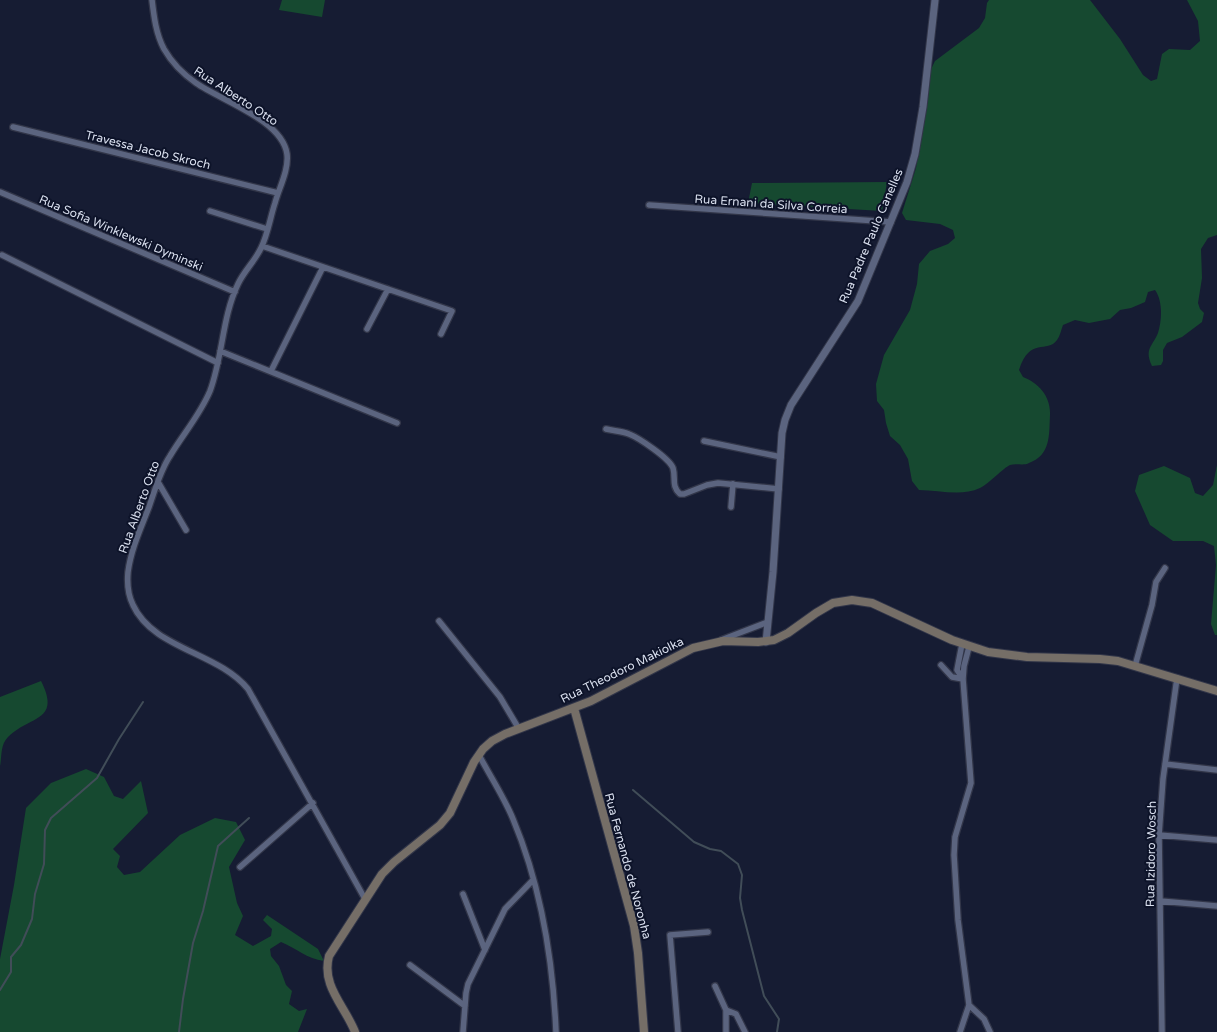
<svg xmlns="http://www.w3.org/2000/svg" width="1217" height="1032" font-family="'Varela Round',sans-serif">
  <style>
    .green { fill: #164930 }
    .lines { fill: none; stroke-linecap: round; stroke-linejoin: round }
    .stream { stroke: #414d58; stroke-width: 2 }
    .minor-casing { stroke: #323649; stroke-width: 8 }
    .tertiary-casing { stroke: #323649; stroke-width: 9 }
    .secondary-casing { stroke: #323649; stroke-width: 10 }
    .minor { stroke: #5b647f; stroke-width: 5.5 }
    .tertiary { stroke: #5b647f; stroke-width: 7 }
    .secondary { stroke: #756e67; stroke-width: 8 }
    .labels { text-anchor: middle; dominant-baseline: central; stroke-width: 4; stroke-linejoin: round; paint-order: stroke }
    .street-label { font-size: 12px; fill: #d9dfee; stroke: #0d1329 }
  </style>
  <rect width="100%" height="100%" fill="#161c33"/>
  <!-- green -->
  <path class="green" d="M282,0H325L322,17L279,10Z
    M989,0H1090L1120,39L1143,75L1151,81L1157,79L1162,54L1169,49L1190,50L1200,41L1198,21L1187,0H1217V235L1208,238L1201,249L1202,278L1198,303L1200,309L1204,313L1202,322L1182,337L1167,343L1163,350V361L1161,365L1152,366C1144,349 1152,347 1158,333C1162,320 1163,301 1155,290L1148,292L1145,302L1131,308L1120,310L1110,319L1089,323L1075,320L1063,325C1061,330 1060,336 1057,340C1047,354 1030,336 1019,370L1023,377C1039,383 1051,397 1050,415C1049,435 1051,455 1029,463C1024,466 1016,463 1010,465C1003,468 990,483 980,488C961,497 939,490 919,490L912,481L908,459L900,445L890,436L886,423L884,410L877,401L876,384L884,355L910,310L917,284L919,264L930,251L948,244L955,238L953,230L940,224L906,220L902,213L916,168L929,90L930,71L935,61L979,28L985,18L987,3Z
    M887,182L882,211L748,203L752,183Z
    M1217,465V635H1215L1211,624L1216,565L1214,546L1203,541H1173L1150,525L1135,491L1139,475L1164,466L1190,478L1195,493L1203,496L1213,485Z
    M41,681C62,722 28,716 8,737C0,745 2,757 0,766V697Z
    M86,769L104,777L114,796L123,799L141,781L148,813L113,849L120,856L117,867L124,875L140,872L180,835L215,818L236,822L245,840L229,867L237,903L243,916L235,935L253,946L271,936L272,929L263,920L267,915L318,949L324,961C307,959 296,948 281,942L270,949L271,956L279,966L286,985L292,991L289,1004L299,1011L307,1009L298,1032H0V959L14,885L26,808L51,783Z"/>
  <g class="lines">
    <!-- stream -->
    <path class="stream" d="M633,790L694,842L710,849L721,851L738,864L742,875L740,898L742,910L764,996L779,1019L777,1032
      M0,990L11,972V957L21,945L32,919L35,894L44,864L45,830L51,818L97,778L119,739L143,702
      M179,1032L183,999L193,943L203,911L218,846L249,818"/>
    <!-- minor casing -->
    <g class="minor-casing">
      <path id="minor" d="M152,0C154,17 156,34 164,49C172,63 183,74 196,83C222,101 282,120 287,154C289,170 279,188 275,203C270,218 268,234 261,248C255,261 244,271 238,284C222,317 223,356 210,391C200,415 183,434 170,456C160,471 155,490 149,507C141,528 131,549 128,572C127,583 128,595 133,605C153,649 218,652 248,689L365,899
        M13,127L278,193
        M0,192L235,292
        M649,205L891,222
        M210,211L267,229
        M262,246L452,311L441,334
        M2,255L218,363
        M367,329L388,289
        M220,351L397,423
        M271,371L323,267
        M606,429C614,431 622,431 629,434C639,438 669,458 673,468C676,478 671,486 680,494H684L707,485L718,483L779,489
        M704,441L781,457
        M158,482L186,530
        M731,507L733,484
        M439,621L500,697L519,729
        M721,640L768,622
        M962,644L957,670L963,679
        M941,665L952,677L963,679
        M1135,666L1152,605L1156,582L1165,568
        M479,755C490,776 504,797 513,819C541,886 553,960 556,1032
        M1165,764L1217,770
        M1159,835L1217,840
        M240,867L313,803
        M463,894L485,950
        M1160,901L1217,906
        M410,965L465,1006
        M715,986L726,1010V1032
        M969,1005L984,1019L990,1032
        M726,1010L736,1014L745,1032
        M463,1032L466,993L468,984L505,909L533,880
        M678,1032L670,935L708,932
        M960,1032L969,1005L958,920L954,855L955,837L971,783L963,679L964,666L969,647
        M1162,1032L1159,835L1163,779L1177,678"/>
    </g>
    <!-- tertiary casing -->
    <g class="tertiary-casing">
      <path id="tertiary" d="M766,642L773,572L782,433L785,420L791,405L858,301L907,182L915,154L923,107L935,0"/>
    </g>
    <!-- secondary casing -->
    <g class="secondary-casing">
      <path id="secondary" d="M574,708L634,926L638,953L644,1032
        M355,1032C345,1006 321,986 329,956L382,874L394,862L440,825L450,813L474,762L483,749L492,741L505,734L591,701L693,648L723,641L758,642L774,640L788,633L816,613L833,603L852,600L872,603L952,640L988,652L1027,657L1100,659L1118,661L1217,691"/>
    </g>
    <!-- minor -->
    <use href="#minor" class="minor"/>
    <!-- tertiary -->
    <use href="#tertiary" class="tertiary"/>
    <!-- secondary -->
    <use href="#secondary" class="secondary"/>
  </g>
  <g class="labels">
    <!-- street labels -->
    <g class="street-label">
      <text transform="translate(236 96) rotate(33)">Rua Alberto Otto</text>
      <text transform="translate(148 150) rotate(14)">Travessa Jacob Skroch</text>
      <text transform="translate(771 204) rotate(4)">Rua Ernani da Silva Correia</text>
      <text transform="translate(121 233) rotate(23)">Rua Sofia Winklewski Dyminski</text>
      <text transform="translate(871 236) rotate(-67)">Rua Padre Paulo Canelles</text>
      <text transform="translate(139 507) rotate(-70)">Rua Alberto Otto</text>
      <text transform="translate(622 670) rotate(-26)">Rua Theodoro Makiolka</text>
      <text transform="translate(1151 854) rotate(-89)">Rua Izidoro Wosch</text>
      <text transform="translate(628 866) rotate(75)">Rua Fernando de Noronha</text>
    </g>
  </g>
</svg>
